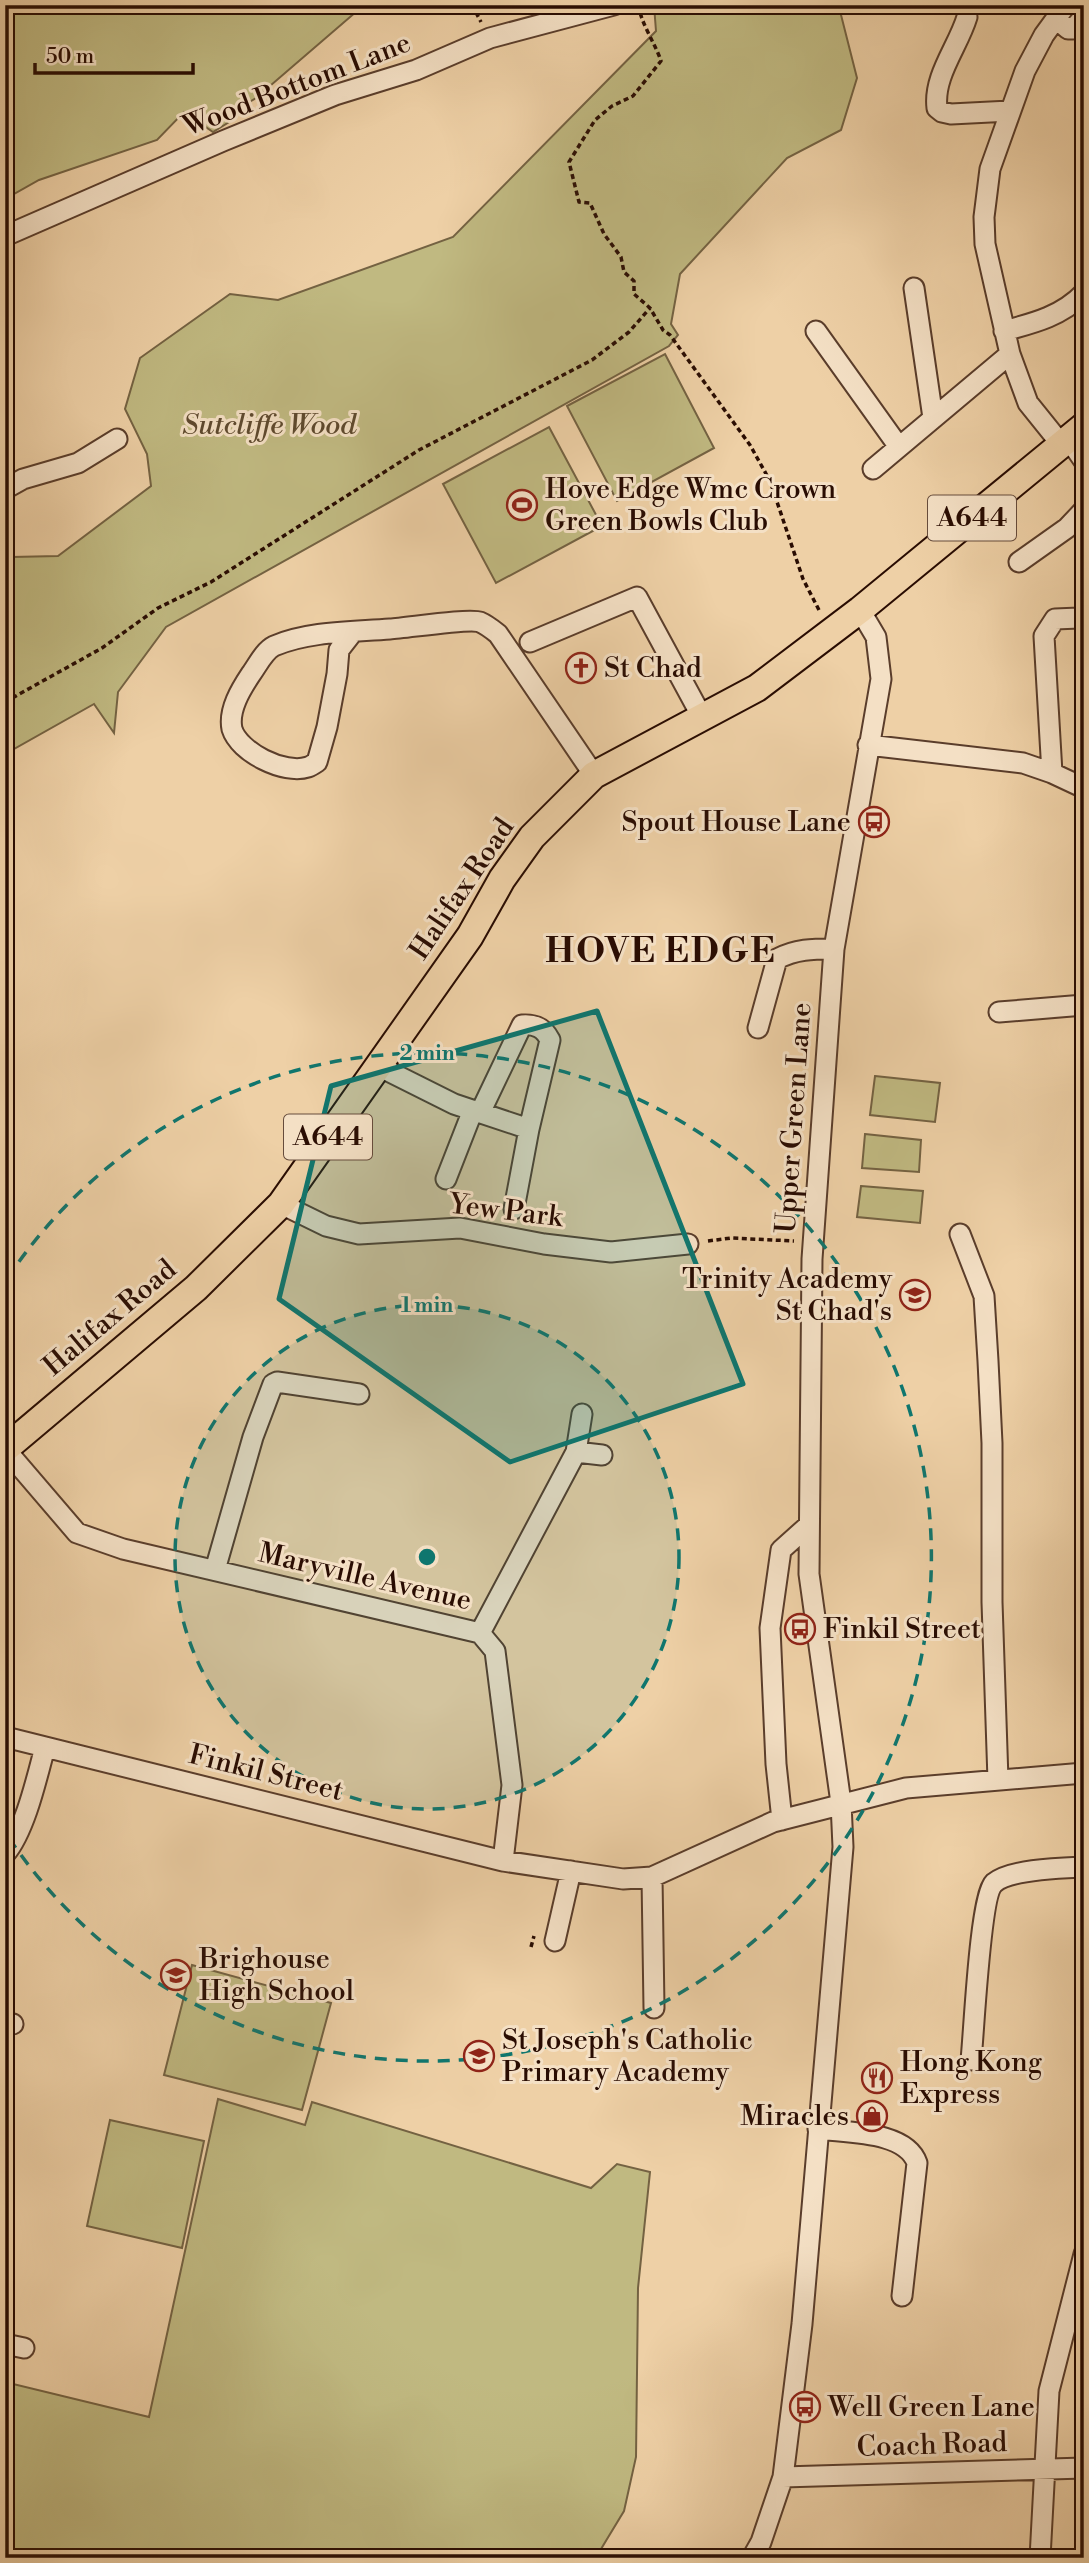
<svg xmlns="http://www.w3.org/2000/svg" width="1089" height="2563" font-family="'Libre Bodoni',serif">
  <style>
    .green { fill: #c0b981; stroke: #746242; stroke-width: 2 }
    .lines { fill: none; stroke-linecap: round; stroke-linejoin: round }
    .minor-casing { stroke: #5a3d2b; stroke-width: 23 }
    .major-casing { stroke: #290c02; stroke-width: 30 }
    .path { stroke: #290c02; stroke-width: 3.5; stroke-dasharray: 5 3.5; stroke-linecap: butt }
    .minor { stroke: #f4e0c5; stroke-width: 19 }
    .major { stroke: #eed0a6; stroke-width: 26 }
    .marked { fill: #0f766e; fill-opacity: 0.2; stroke: #0f766e; stroke-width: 5; stroke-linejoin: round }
    .ring { fill: none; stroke: #0f766e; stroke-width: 3.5; stroke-dasharray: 12 9 }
    .labels { text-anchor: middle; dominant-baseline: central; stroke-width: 6; stroke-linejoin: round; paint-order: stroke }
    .shield { fill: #f4e0c5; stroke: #664c3c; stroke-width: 2 }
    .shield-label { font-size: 26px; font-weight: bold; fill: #290c02 }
    .street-label { font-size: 28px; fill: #290c02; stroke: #f4e0c5 }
    .park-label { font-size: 28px; font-style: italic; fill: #5e492e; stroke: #f4e0c5 }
    .poi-label { font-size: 28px; fill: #290c02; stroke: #f4e0c5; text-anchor: start }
    .district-label { font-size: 35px; font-weight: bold; letter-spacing: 2px; fill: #290c02; stroke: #f4e0c5 }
    .centre { fill: #0f766e; stroke: #f4e0c5; stroke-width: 3.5 }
    .ring-label { font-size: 21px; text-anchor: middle; font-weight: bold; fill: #0f766e; stroke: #f4e0c5; stroke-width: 6; stroke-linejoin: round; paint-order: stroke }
  </style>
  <rect width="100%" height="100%" fill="#eed0a6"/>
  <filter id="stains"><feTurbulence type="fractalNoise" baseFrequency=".00286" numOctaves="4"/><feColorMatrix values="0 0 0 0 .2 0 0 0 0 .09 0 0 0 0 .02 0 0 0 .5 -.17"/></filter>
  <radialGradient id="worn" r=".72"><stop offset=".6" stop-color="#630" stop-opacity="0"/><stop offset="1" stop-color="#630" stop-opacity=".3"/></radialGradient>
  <!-- green -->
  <path class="green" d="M5,5H364L256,98L234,111V119L213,132L184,112L157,140L39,180L5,199Z
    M654,5H849L840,11L857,78L841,130L787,158L680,274L671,324L678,335L669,346L166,627L118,692L114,733L94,704L5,754V575L8,574L12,557L58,556L151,486L147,454L125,409L140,358L230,294L278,300L453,237L656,31Z
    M665,354L714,448L617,501L567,406Z
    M549,427L602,526L496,583L443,484Z
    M875,1076L940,1083L935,1122L870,1115Z
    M865,1134L921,1140L919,1172L862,1168Z
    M861,1186L923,1191L920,1223L857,1217Z
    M192,1965L331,2003L302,2110L164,2075Z
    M218,2099L305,2125L312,2102L591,2188L617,2164L650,2172L638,2288L636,2457L624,2511L601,2549L591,2558H5V2382L149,2417Z
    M110,2120L204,2141L182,2248L87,2226Z"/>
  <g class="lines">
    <!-- minor casing -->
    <g class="minor-casing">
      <path id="minor" d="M967,17C958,47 933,76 937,108L942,112L951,114L1010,111
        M1056,19L1068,29H1073L1084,17
        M5,236L223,141L335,95L416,70L490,38L614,5
        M914,288L933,418
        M816,331L899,447
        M1004,331C1034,323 1062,316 1084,293
        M1068,438L1084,461
        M1061,444L1028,403L1010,354L985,244L984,217L990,169L1025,71L1044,35L1066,5
        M873,469L1010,354
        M5,489L23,479L78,463L117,439
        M1019,562L1067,528L1084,510
        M353,632L339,650L337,674L327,727L317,762C314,764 311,766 308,767C284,775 239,752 232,729C228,710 241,689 251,674C257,666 264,651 274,646C309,631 353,632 390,629C407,628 469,618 480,622C487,625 493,630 498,634L594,775
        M530,642L637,597L702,717
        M868,745L1023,763L1052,773L1084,788
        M1052,773L1044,636L1055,619L1079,618L1084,616
        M999,1012L1084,1005
        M758,1028L777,959C796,949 812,949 834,949
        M378,1066L454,1104L529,1129
        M480,1113L522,1025C536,1024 544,1028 550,1040L529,1129L514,1209
        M446,1179L473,1110
        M281,1204L326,1226L359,1234L460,1228L544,1244L611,1252L688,1244
        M960,1234L984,1296L988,1361L992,1443V1602L998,1780
        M5,1449L77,1533L123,1549L480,1633L495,1651L512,1785L503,1861
        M576,1452L602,1455
        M215,1570L253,1437L273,1384L277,1382L359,1394
        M480,1633L576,1452L582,1414
        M5,1737L503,1861L623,1879L652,1877L773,1822L906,1788L1084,1773
        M782,1820L776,1764L770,1628L781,1550L809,1525
        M5,1854C25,1831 37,1777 45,1747
        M652,1877L654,2008
        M555,1941L571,1871
        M5,2023L13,2024
        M971,2060C974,2032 980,1896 994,1883C1010,1869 1062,1868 1084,1867
        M818,2129C848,2133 906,2131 917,2163L902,2296
        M5,2344L24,2348
        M783,2477L1084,2468
        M752,2558L761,2542L783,2477L802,2324L843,1847L841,1803L809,1574L812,1259L834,949L881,679L876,637L860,610
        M1040,2558L1049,2391L1084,2254"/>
    </g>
    <!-- major casing -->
    <g class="major-casing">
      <path id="major" d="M5,1449L196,1288L281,1204L470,936L502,879L532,837L594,775L757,688L860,610L1084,426"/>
    </g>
    <!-- path -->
    <path class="path" d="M472,5L481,22
      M639,5C639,20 656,45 661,61L633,96L612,106L595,120L569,162L579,202L590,203L604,234L621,257L624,272L634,281V294L650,308L663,330L670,335L750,445L770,481L803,579L820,612
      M5,702L102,648L158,608L211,582L419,450L592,360L629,332L650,308
      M708,1241L731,1238L794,1241
      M531,1947L534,1936"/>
    <!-- minor -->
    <use href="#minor" class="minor"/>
    <!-- major -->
    <use href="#major" class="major"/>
  </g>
  <!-- marked area -->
  <path class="marked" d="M597,1011L743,1384L510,1462L279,1299L331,1086Z"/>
  <!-- distance rings -->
  <circle cx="427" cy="1557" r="252" fill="#0f766e" fill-opacity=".12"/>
  <g class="ring">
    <circle cx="427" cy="1557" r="252"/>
    <path d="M7 1279A504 504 0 1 1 7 1835"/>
  </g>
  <!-- icons -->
  <defs>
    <g id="stadium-ring" transform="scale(1.575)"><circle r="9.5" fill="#f4e0c5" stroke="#8f2418" stroke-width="1.5"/><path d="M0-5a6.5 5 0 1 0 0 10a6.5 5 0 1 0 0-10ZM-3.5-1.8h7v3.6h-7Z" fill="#8f2418"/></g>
    <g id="church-ring" transform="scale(1.575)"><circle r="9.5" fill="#f4e0c5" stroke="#8f2418" stroke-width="1.5"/><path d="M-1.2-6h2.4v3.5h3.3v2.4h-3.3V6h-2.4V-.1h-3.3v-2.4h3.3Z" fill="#8f2418"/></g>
    <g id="bus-ring" transform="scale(1.575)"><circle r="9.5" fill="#f4e0c5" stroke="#8f2418" stroke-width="1.5"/><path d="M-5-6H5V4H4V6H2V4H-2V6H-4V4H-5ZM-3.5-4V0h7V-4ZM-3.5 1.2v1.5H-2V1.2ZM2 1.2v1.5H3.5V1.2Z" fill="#8f2418"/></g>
    <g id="school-ring" transform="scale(1.575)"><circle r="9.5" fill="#f4e0c5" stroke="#8f2418" stroke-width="1.5"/><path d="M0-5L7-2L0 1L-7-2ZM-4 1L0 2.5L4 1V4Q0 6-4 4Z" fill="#8f2418"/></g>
    <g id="restaurant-ring" transform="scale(1.575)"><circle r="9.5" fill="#f4e0c5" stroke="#8f2418" stroke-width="1.5"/><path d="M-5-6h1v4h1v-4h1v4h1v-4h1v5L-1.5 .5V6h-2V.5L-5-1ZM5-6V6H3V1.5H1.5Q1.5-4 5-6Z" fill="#8f2418"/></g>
    <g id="shop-ring" transform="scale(1.575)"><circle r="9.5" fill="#f4e0c5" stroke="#8f2418" stroke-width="1.5"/><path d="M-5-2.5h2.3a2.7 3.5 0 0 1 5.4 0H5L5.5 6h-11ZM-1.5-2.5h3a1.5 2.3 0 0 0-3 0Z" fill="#8f2418"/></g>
  </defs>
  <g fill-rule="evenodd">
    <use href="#stadium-ring" x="522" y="505"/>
    <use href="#church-ring" x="581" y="668"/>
    <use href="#bus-ring" x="874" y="822"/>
    <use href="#school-ring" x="915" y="1295"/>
    <use href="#bus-ring" x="800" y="1629"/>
    <use href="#school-ring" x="176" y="1975"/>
    <use href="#school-ring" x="479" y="2056"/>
    <use href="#restaurant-ring" x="877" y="2078"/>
    <use href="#shop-ring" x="872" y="2116"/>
    <use href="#bus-ring" x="805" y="2407"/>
  </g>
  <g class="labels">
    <!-- shield labels -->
    <g class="shield">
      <rect x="928" y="495.5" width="88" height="45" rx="5"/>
      <rect x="284" y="1114.5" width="88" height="45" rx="5"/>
    </g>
    <g class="shield-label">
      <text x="972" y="518">A644</text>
      <text x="328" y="1137">A644</text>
    </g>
    <!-- street labels -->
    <g class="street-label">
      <text transform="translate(297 85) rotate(-21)">Wood Bottom Lane</text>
      <text transform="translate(462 889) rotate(-56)">Halifax Road</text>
      <text transform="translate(794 1118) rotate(-86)">Upper Green Lane</text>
      <text transform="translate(506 1211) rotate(7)">Yew Park</text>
      <text transform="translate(110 1318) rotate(-40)">Halifax Road</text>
      <text transform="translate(365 1577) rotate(13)">Maryville Avenue</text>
      <text transform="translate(266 1773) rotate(14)">Finkil Street</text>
      <text transform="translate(932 2445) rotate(-2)">Coach Road</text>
    </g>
    <!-- park labels -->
    <g class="park-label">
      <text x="269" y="425">Sutcliffe Wood</text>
    </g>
    <!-- poi labels -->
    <g class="poi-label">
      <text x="545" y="489">Hove Edge Wmc Crown<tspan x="545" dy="32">Green Bowls Club</tspan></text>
      <text x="604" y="668">St Chad</text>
      <text x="851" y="822" text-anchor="end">Spout House Lane</text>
      <text x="892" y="1279" text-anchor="end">Trinity Academy<tspan x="892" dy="32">St Chad's</tspan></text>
      <text x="823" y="1629">Finkil Street</text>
      <text x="199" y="1959">Brighouse<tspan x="199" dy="32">High School</tspan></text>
      <text x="502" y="2040">St Joseph's Catholic<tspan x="502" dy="32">Primary Academy</tspan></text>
      <text x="900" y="2062">Hong Kong<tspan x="900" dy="32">Express</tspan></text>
      <text x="849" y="2116" text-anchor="end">Miracles</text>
      <text x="828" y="2407">Well Green Lane</text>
    </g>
    <!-- district labels -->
    <g class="district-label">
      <text x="661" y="951">HOVE EDGE</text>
    </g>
  </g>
  <circle cx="427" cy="1557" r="10" class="centre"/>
  <g class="ring-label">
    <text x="427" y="1060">2 min</text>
    <text x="427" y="1312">1 min</text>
  </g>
  <!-- margin -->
  <rect width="1089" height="2563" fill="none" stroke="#eed0a6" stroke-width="28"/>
  <rect x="7" y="7" width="1075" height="2549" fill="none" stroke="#290c02" stroke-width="3.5"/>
  <rect x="14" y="14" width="1061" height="2535" fill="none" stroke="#290c02" stroke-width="2"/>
  <!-- scale -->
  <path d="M35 63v10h158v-10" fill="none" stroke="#290c02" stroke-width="3.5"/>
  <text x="46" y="63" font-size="21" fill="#290c02" stroke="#f4e0c5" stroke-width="5" paint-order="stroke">50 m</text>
  <rect width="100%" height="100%" filter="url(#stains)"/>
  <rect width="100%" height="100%" fill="url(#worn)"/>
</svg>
